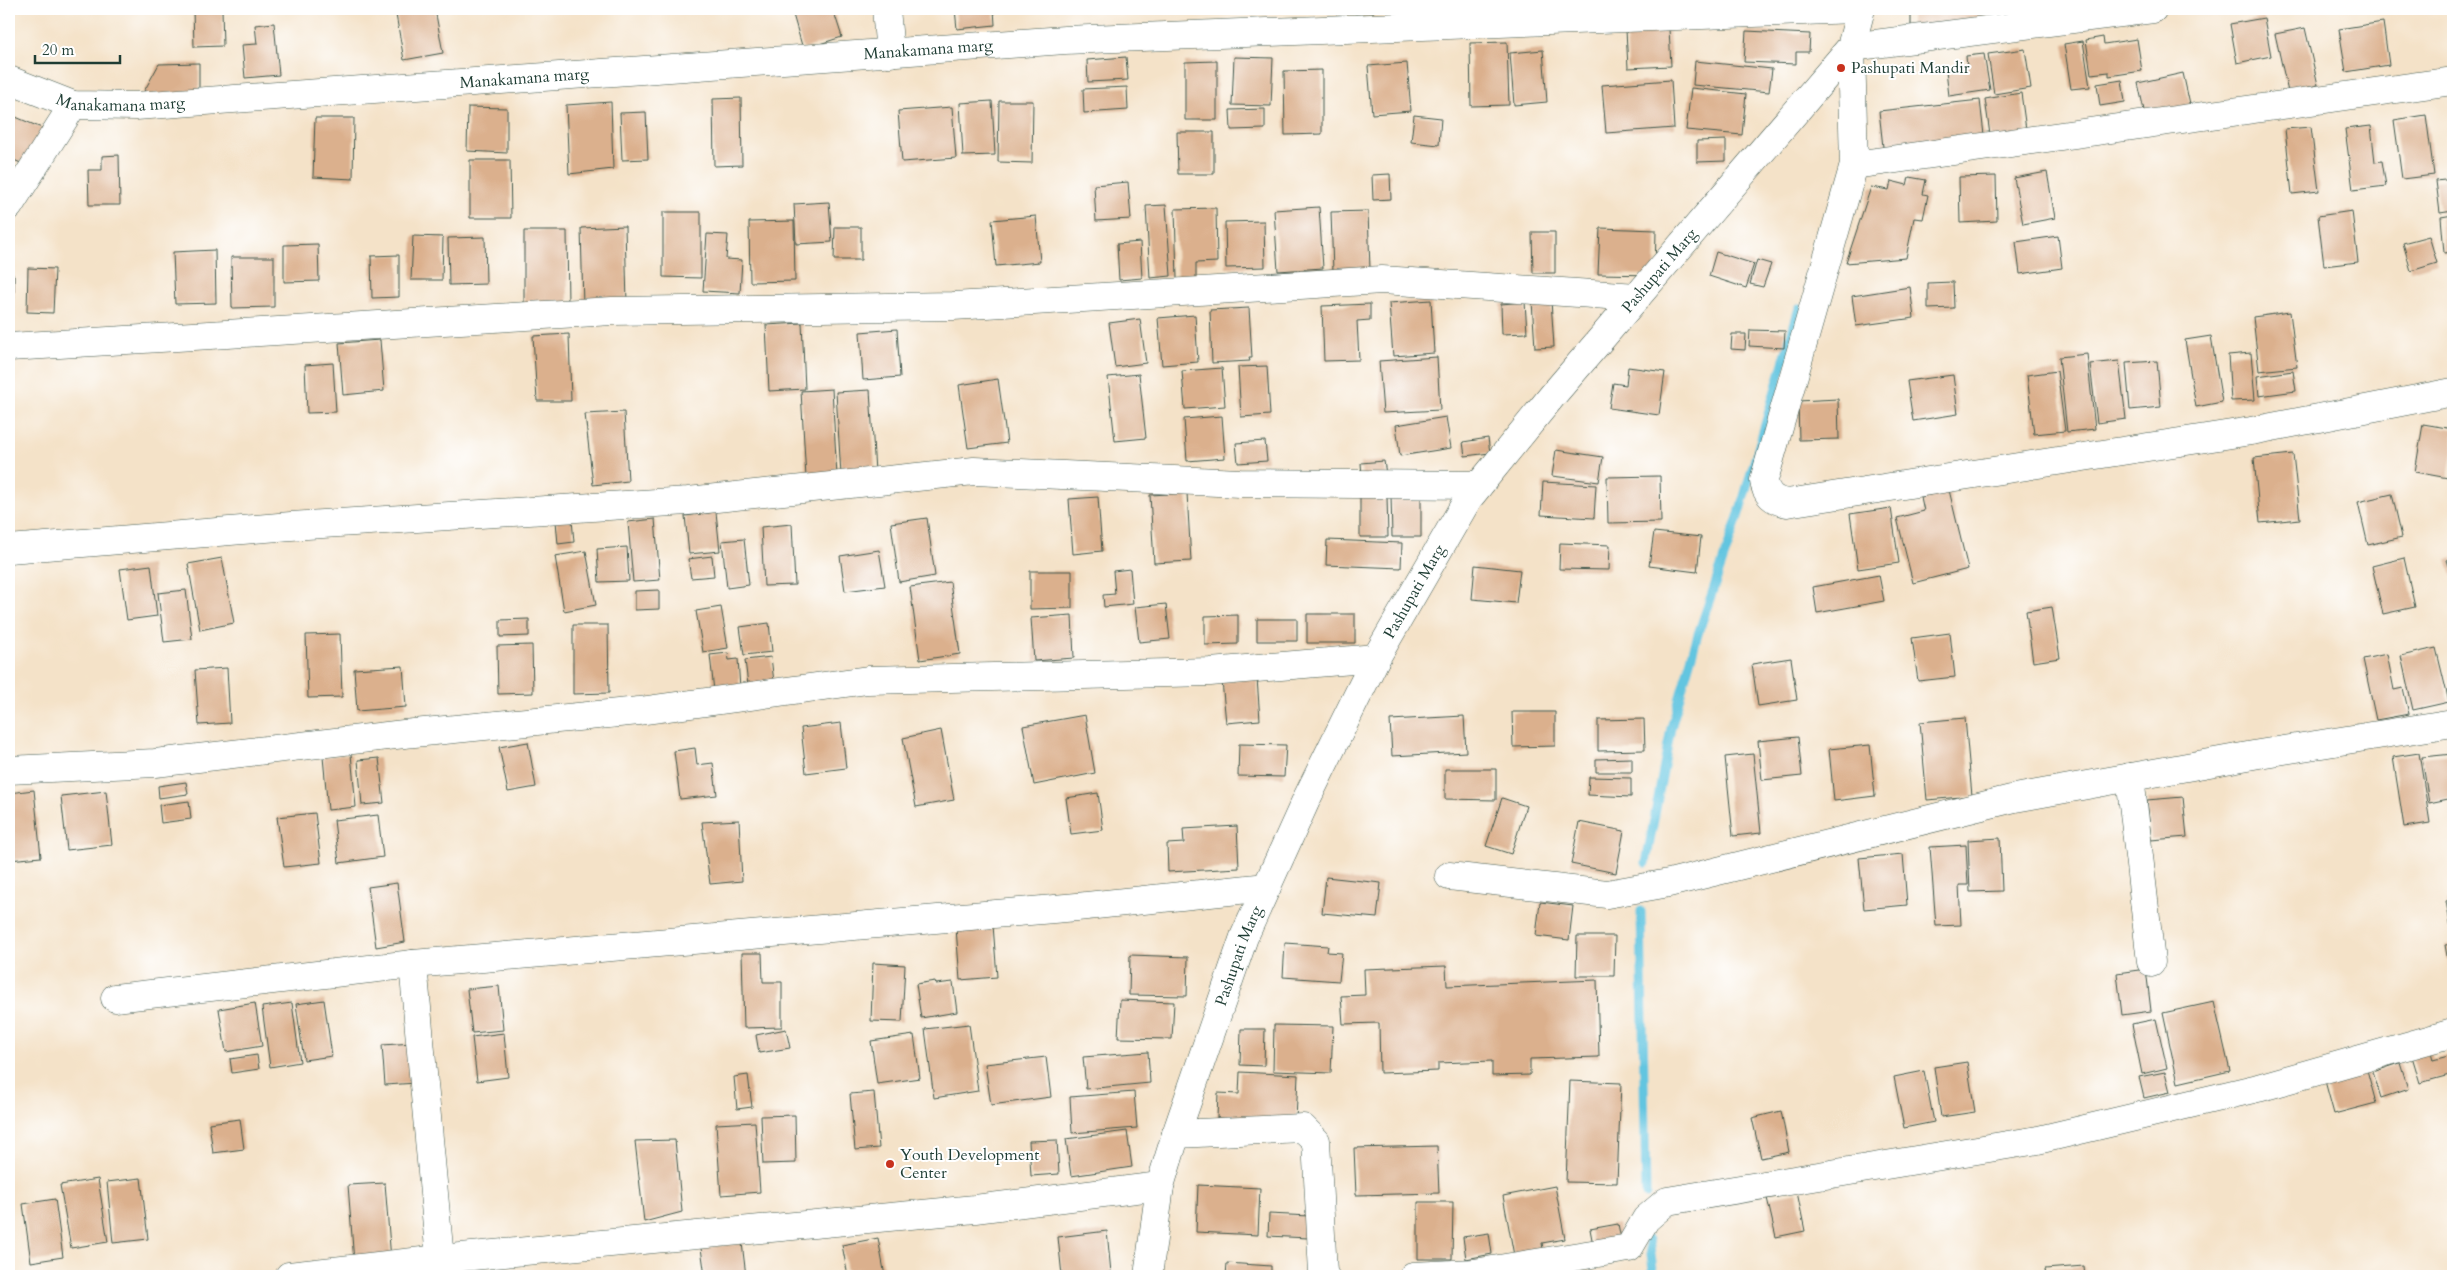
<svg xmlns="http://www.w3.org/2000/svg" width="2462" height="1285" font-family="Cardo,serif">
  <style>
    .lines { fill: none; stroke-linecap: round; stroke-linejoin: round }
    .stream { stroke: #62c5e0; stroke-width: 9 }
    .building { fill: #dbb08d }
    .minor-casing { stroke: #3f564a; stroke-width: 29 }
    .minor { stroke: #fff; stroke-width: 28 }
    .poi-dot { fill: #c8321e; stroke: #fff; stroke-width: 2 }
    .labels { text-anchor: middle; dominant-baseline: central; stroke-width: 4; stroke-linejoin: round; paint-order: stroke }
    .street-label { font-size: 16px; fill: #1f3d34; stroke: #fff }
    .poi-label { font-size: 16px; fill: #1f3d34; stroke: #fff; text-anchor: start }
  </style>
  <rect width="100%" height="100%" fill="#fff"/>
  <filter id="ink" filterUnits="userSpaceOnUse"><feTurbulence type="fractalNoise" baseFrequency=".02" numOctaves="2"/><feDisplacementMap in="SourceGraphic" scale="10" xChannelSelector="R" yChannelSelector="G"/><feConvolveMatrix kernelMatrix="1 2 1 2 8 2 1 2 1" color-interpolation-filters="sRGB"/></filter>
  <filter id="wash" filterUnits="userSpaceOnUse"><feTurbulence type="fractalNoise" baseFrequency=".0096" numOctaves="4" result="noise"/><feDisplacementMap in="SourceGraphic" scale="20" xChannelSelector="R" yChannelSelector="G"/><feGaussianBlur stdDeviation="1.12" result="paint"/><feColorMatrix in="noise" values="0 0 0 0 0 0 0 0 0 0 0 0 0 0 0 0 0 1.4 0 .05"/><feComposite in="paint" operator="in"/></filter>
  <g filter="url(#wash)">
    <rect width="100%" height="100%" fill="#f4e2c8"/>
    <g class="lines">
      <!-- stream -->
      <path class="stream" d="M1646,863L1671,728L1698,634L1738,517L1799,308
        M1641,911L1646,1194
        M1649,1240L1654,1276"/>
    </g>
    <g id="blocks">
      <!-- building -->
      <path class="building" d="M193,9H222L223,46L194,47Z
        M395,9H435L443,53L404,60Z
        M799,9H833L842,37L803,49L792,11Z
        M955,9H994L995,25L957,29Z
        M1355,9H1374V12L1355,13Z
        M1911,9H2013V26L1911,29Z
        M2264,18L2271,56L2237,63L2230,24Z
        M2383,22L2389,65L2346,72L2339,29Z
        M274,23L279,75L245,78L242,45L257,44L255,25Z
        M2305,28L2318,85L2288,92L2275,34Z
        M1669,29L1671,66L1628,68L1626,30Z
        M1746,31L1810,34L1809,52H1796V64L1744,62Z
        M2103,37L2104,44L2137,39L2142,71L2109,76V72L2091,74L2086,40Z
        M2083,41L2090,87L2071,89L2064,44Z
        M1507,42L1509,105L1471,106L1470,43Z
        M2025,49L2031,88L1994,94L1988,54Z
        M1543,50L1547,102L1514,105L1510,53Z
        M1984,54L1990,90L1949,96L1946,70L1967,67L1966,56Z
        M1126,57L1128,80L1088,82L1087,60Z
        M1234,57L1273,58L1271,106L1232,105Z
        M1217,61V120H1185V62Z
        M1695,61L1772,69L1769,92L1693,85Z
        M199,63V93L142,95L159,64Z
        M1407,63L1411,111L1372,114L1368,66Z
        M1322,70V134L1285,135L1284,71Z
        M2183,73L2192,114L2147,124L2138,83Z
        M1671,80L1674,128L1606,133L1602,85Z
        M2122,80L2125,102L2100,106L2097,84Z
        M1127,87L1128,110L1084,113L1083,89Z
        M1691,88L1746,94L1742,135L1686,130Z
        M2021,93L2027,137L1991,142L1985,99Z
        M741,98L742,165L714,166L713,99Z
        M1980,100L1985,144L1884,156L1879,111Z
        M992,101L995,155L963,156L960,103Z
        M999,101H1033L1032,163L998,162Z
        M611,102L613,169L569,174L566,105Z
        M468,107L507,108V153L467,151Z
        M952,107L956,158L902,162L898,111Z
        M1265,109V129L1231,130L1230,110Z
        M646,112L648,159L622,160L620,113Z
        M11,115L44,129L28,166L9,158V121Z
        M1414,115L1441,118L1439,145L1411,142Z
        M2426,115L2434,175L2402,179L2394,120Z
        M315,118H354L353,179L313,177Z
        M2371,126L2375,162L2382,161L2386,186L2353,190L2345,129Z
        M2311,127L2319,191L2292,194L2285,129Z
        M1177,132H1214V174H1178Z
        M1726,140V161L1697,162V141Z
        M119,155L120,205H89L88,170H102V156Z
        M470,160H510L511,218H470Z
        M2047,172L2055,218L2023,224L2014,178Z
        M1390,174L1391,199L1373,200L1372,175Z
        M1996,176L1997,221L1960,223L1959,177Z
        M1909,177L1926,180L1923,194L1928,195L1923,219L1914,218L1906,258L1846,263L1871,187L1889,190L1891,181L1907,185Z
        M2453,179V211L2440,213L2436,181Z
        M1128,182L1131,219L1096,221L1094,185Z
        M829,202L832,242L796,244L794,204Z
        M1166,205L1171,276L1150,278L1146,206Z
        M1319,207L1323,268L1278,271L1274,210Z
        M1216,208L1217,262L1196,263V279H1177L1175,209Z
        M1368,211L1370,270L1333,272L1331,212Z
        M2352,211L2358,262L2324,266L2318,216Z
        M663,212H701V278L663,277Z
        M2453,215V252L2444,253L2441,217Z
        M1036,216L1040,262L996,266L992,220Z
        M794,221L795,281L750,282L749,222Z
        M1264,221L1265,267L1226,268L1225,222Z
        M625,226L627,305L583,306L581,228Z
        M835,227H861V260H834Z
        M1600,228L1656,230L1655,275L1598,274Z
        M524,231H567L568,305L524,306Z
        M1532,232H1555V273H1533Z
        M707,234L728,235L726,259L742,260L740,293L703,291Z
        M413,236L443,237L442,280H411Z
        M2058,236L2062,268L2020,274L2016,242Z
        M2429,236L2437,263L2411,271L2403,243Z
        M485,237L486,284L449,285L448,238Z
        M1140,242L1142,278L1119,280L1117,244Z
        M318,244L319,281L284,282V245Z
        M215,250L216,303L175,304L173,252Z
        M1716,252L1754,264L1746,288L1709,276Z
        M399,255V297L372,298L371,256Z
        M231,257H274V307L232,308Z
        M1757,260L1771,264L1763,287L1750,284Z
        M28,268L55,269L53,313L27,312Z
        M9,275H14V298H9Z
        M1953,282L1954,308L1928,309V283Z
        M1910,287L1914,318L1856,326L1852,296Z
        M1431,300L1434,353L1393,356L1389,303Z
        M1551,300L1554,347L1535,348L1532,301Z
        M1525,302L1527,333L1502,334L1501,304Z
        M1370,304V320L1357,321L1359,360L1324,361L1322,306Z
        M1249,308L1252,358H1249L1250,361L1212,363L1210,310Z
        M2290,312L2297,367L2259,371L2253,317Z
        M1195,315L1198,362L1162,365L1158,318Z
        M1140,319L1146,363L1115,367L1109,323Z
        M802,323L805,389L769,391L766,325Z
        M897,329L900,377L863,380L860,332Z
        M1750,330L1785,331L1784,348L1749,346Z
        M569,334L571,401H537L533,336Z
        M1732,334H1746L1745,350L1731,349Z
        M2211,336L2222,402L2196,407L2185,340Z
        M380,340L384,391L343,395L339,343Z
        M2251,353L2255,400L2231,401L2228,355Z
        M2087,354L2095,429L2067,432L2059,357Z
        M1437,357L1440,410L1383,413L1379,361Z
        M2119,361L2126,419L2097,423L2090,364Z
        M2157,361L2161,407L2130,410L2126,363Z
        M333,363L336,412L307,413L305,365Z
        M1267,366L1270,415L1241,417L1238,367Z
        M1628,367L1665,372L1659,415L1609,408L1613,383L1626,385Z
        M1222,368L1225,406L1185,409L1182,371Z
        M2057,371L2065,431L2034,434L2027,375Z
        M2293,371L2296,391L2259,396L2257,376Z
        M1139,374L1146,438L1115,441L1108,377Z
        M1953,375L1958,414L1913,421L1907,381Z
        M998,379L1007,443L968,448L959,385Z
        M832,389L837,476L806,478L801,391Z
        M870,390L875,472L841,475L836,392Z
        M1838,399L1839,439L1799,440L1798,401Z
        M624,412L628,481L593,485L585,414Z
        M1222,416L1225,458L1187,461L1184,419Z
        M1446,417L1451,448L1400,456L1396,425Z
        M2423,424L2453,429V446L2448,478L2415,472Z
        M1488,438L1490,453L1465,456L1463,442Z
        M1265,441L1267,461L1238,463L1236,443Z
        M1556,450L1603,457L1599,482L1552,476Z
        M2293,454L2300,519L2260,523L2254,458Z
        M1384,461L1386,474L1362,477L1361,463Z
        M1660,476L1661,522L1608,523L1607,477Z
        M1543,482L1596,485L1594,518L1541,515Z
        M1949,490L1968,569L1913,583L1897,518L1924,511L1921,497Z
        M1187,493L1191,561L1154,563L1150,495Z
        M1421,494V537H1392L1391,495Z
        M2392,494L2402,537L2368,545L2358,502Z
        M1360,496H1387L1388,537H1360Z
        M1098,497L1102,551L1073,554L1069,499Z
        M1891,508L1899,563L1858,569L1850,514Z
        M716,512L720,551L689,554L685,516Z
        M927,518L935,576L899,582L891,523Z
        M655,519L660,580L633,582L628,522Z
        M572,520L574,542L558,544L556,521Z
        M792,524L795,585L764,586L761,527Z
        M1654,532L1701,537L1697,572L1649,566Z
        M744,539L749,585L727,588L722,541Z
        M1327,540L1402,543L1401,568L1326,565Z
        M1560,543L1610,545L1609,570L1559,569Z
        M627,547L629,581L599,582L597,549Z
        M879,550L885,586L845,591L840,556Z
        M586,551L596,605L564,611L555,556Z
        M712,556L714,576L691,578L688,559Z
        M222,558L234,623L200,630L188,564Z
        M2404,558L2415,607L2383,614L2372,566Z
        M2453,558V579L2447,560Z
        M151,565L157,616L127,620L120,569Z
        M1475,565L1520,570L1516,603L1472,599Z
        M1130,569L1133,604L1104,607L1103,595L1115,594L1113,571Z
        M1030,571H1072V608L1030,609Z
        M1879,575L1884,601L1817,613L1813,587Z
        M950,582L960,654L920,660L910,587Z
        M186,590L192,639L164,642L158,593Z
        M659,590V609L635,610V591Z
        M1166,604L1170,639L1139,642L1135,607Z
        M721,607L728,648L703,652L696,611Z
        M2052,607L2060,658L2033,662L2026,611Z
        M1307,614H1355V643H1307Z
        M1072,615L1074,658L1034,661L1031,618Z
        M1238,615V644L1205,645V616Z
        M529,619V636L500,637V620Z
        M1257,619H1297V641H1257Z
        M769,623L772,652L744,655L740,627Z
        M573,625H608L609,693L573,694Z
        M1950,633L1955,677L1918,681L1912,638Z
        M340,634L342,697L308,698L306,635Z
        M532,645L533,693L498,694L497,646Z
        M2436,648L2449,702L2413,710L2401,656Z
        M728,653L729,660L738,659L740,688L714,691L710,655Z
        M2387,654L2394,690L2403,688L2409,714L2376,720L2363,659Z
        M771,657L774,682L748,685L745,660Z
        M1791,658L1797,700L1758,706L1752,664Z
        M403,666L406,707L357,711L354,669Z
        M227,668L230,723L199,725L195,670Z
        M1257,678L1260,720L1226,723L1222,681Z
        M1512,712H1555V746L1513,747Z
        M1085,715L1095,773L1034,785L1023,726Z
        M1464,716L1466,752L1392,756L1390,720Z
        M1965,718L1972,796L1927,800L1920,722Z
        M1644,719L1645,750L1598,751V720Z
        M841,723L846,768L806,773L801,728Z
        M941,730L954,800L916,807L903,738Z
        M1798,737L1802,776L1762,780L1758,741Z
        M528,742L536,787L508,792L499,747Z
        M1239,744L1286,745L1284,777L1238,776Z
        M1870,745L1875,796L1834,801L1829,749Z
        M695,748L697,765L713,763L717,795L680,799L674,751Z
        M2419,753L2430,823L2404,827L2393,757Z
        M351,754L356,807L328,810L323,757Z
        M1753,754L1761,833L1733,836L1725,757Z
        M2453,754V798L2429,803L2422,757Z
        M379,758L384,803L362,805L358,760Z
        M1632,758V772H1596V759Z
        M1445,769H1496V800L1445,799Z
        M1589,777L1631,778V797L1588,795Z
        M186,782L188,794L159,798L158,786Z
        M34,790L41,857L9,860V793Z
        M106,791L112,845L67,850L61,796Z
        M1098,793L1103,830L1071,834L1066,798Z
        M2183,797L2187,837L2151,840L2147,800Z
        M1502,798L1526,806L1511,854L1486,846Z
        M189,801L191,819L161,823L159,805Z
        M315,813L321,863L284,867L277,817Z
        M378,815L383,857L339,863L334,820Z
        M739,820L742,881L710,884L702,822Z
        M1579,822L1624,831L1616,873L1571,864Z
        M1237,826L1239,868L1168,872L1167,844L1184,843L1183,829Z
        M2000,838L2002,891L1970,892L1968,840Z
        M1966,845L1968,885H1959L1961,925L1936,926L1930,847Z
        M1903,854L1907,905L1864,909L1859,858Z
        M1326,877L1381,883L1377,918L1322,913Z
        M397,883L405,942L376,947L368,887Z
        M2453,899V934H2452L2446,901Z
        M1540,902L1573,906L1569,940L1536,936Z
        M993,925L997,977L960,980L956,928Z
        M1577,936H1615L1614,976H1576Z
        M1285,943L1328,946L1327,952L1342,953L1339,981L1283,977Z
        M2453,944V983H2452L2445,945Z
        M742,953H762L763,982H782V1027L744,1028Z
        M1130,955L1188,957L1187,996L1129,995Z
        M873,963L905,965L902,1022L871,1021Z
        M1446,966L1447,986L1597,980L1599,1057L1530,1059V1075L1492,1076V1061L1438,1063V1071L1380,1073L1379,1023L1343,1024L1341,996L1365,995L1364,969Z
        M2146,969L2151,1011L2122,1015L2117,973Z
        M935,981L936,984L953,982L957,1012L921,1018L916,984Z
        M499,986L503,1030L472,1033L467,989Z
        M324,1000L332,1056L304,1060L296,1004Z
        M1120,1000L1174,1002L1172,1039L1118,1038Z
        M2214,1002L2230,1071L2178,1083L2163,1013Z
        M255,1003L262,1046L226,1052L219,1009Z
        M292,1003L300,1062L270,1067L262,1007Z
        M2156,1019L2167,1068L2142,1074L2132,1024Z
        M969,1024L978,1091L934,1098L925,1029Z
        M1274,1025L1333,1026L1331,1073L1273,1071Z
        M786,1029L790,1048L759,1053L756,1035Z
        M1241,1029H1265L1264,1066L1240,1065Z
        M504,1033L508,1077L477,1081L472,1037Z
        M914,1035L920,1078L877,1084L871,1041Z
        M414,1043L417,1083L385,1085L382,1045Z
        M2430,1047L2433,1060L2452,1055L2453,1074L2420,1083L2411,1053Z
        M1148,1052L1150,1083L1086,1089L1083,1057Z
        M257,1055L259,1069L232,1073L230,1059Z
        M1046,1057L1051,1097L991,1105L985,1064Z
        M1967,1062L1975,1112L1941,1117L1934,1067Z
        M2400,1063L2408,1089L2381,1098L2373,1072Z
        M2367,1070L2376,1103L2334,1114L2325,1081Z
        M1924,1071L1934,1122L1904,1128L1894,1077Z
        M1240,1072L1298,1075L1296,1121L1217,1118L1218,1093L1239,1094Z
        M2165,1072L2170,1092L2144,1098L2139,1077Z
        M748,1075L752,1107L737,1109L734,1077Z
        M1570,1081L1621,1083L1617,1183L1566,1182Z
        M874,1092L879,1148L855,1150L850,1094Z
        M1134,1092L1137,1128L1072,1133L1070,1097Z
        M1781,1111L1789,1152L1761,1158L1752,1118Z
        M795,1115L796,1163L763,1164L761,1116Z
        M240,1119L244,1149L213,1153L209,1123Z
        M755,1122L760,1192L721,1195L716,1124Z
        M1127,1131L1132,1167L1071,1176L1066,1139Z
        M675,1140L682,1212L644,1222L635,1141Z
        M1057,1140L1059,1174L1031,1176L1029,1141Z
        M1437,1146L1439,1193L1356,1195L1354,1148Z
        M141,1178L148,1239L113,1243L107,1182Z
        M98,1179L108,1242L71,1248L60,1185Z
        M385,1183L391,1260L354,1262L348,1185Z
        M1198,1185L1260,1188L1258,1235L1196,1232Z
        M1555,1186L1565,1239L1542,1243L1544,1255L1515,1261L1503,1196Z
        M1797,1192L1805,1231L1776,1237L1767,1198Z
        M55,1199L63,1257L31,1262L23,1204Z
        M1418,1202H1453L1452,1259H1418Z
        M1269,1214L1310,1216L1308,1238L1268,1236Z
        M1618,1224L1622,1244L1594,1250L1590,1229Z
        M1107,1231L1111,1273L1062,1276L1058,1237Z
        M1489,1233L1492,1254L1466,1259L1463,1237Z
        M878,1238L885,1276H848L842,1245Z
        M742,1243L746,1276H705L701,1248Z
        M1227,1263L1271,1266V1276H1226Z
        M2084,1266L2085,1276H2046L2045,1269Z"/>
    </g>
  </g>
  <g filter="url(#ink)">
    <use href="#blocks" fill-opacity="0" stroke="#3f564a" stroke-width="1"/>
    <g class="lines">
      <!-- minor casing -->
      <g class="minor-casing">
        <g id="minor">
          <path d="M886,9L890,53"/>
          <path d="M2153,9L1851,47L1854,165L1764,480C1765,494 1774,501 1787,503L2251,431L2453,392"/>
          <path id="s1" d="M9,80L73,105L136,106L1065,40L1854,9"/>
          <path d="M1854,165L2453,81"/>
          <path d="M9,206L73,105"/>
          <path d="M9,347L612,311L953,306L1382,280L1637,297"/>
          <path d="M9,549L291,526L688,501L974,471L1240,483L1479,485"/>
          <path d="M9,770L155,763L404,734L639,711L868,680L1210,672L1376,658"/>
          <path d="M2130,777L2151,962"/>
          <path d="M1449,876L1607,894L1669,883L2015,798L2259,754L2453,723"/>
          <path d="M413,964L440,1259"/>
          <path d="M115,998L413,964L1077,907L1267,887"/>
          <path d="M1176,1134L1303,1128L1316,1141L1323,1273L1325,1276"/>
          <path d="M289,1276L440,1259L975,1209L1160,1186"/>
          <path id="s2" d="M1148,1276L1160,1186L1176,1134L1244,937L1307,798L1376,658L1468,499L1553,395L1851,47L1861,9"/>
          <path d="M1413,1276L1474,1273L1629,1248L1646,1219L1667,1201L2038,1140L2258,1088L2453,1033"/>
        </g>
      </g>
      <!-- minor -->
      <use href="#minor" class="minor"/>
    </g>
  </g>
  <!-- markers -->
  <g class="poi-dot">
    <circle cx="1841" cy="68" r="5"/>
    <circle cx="890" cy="1164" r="5"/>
  </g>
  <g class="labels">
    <!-- street labels -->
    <g class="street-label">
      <text stroke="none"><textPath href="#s1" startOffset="926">Manakamana marg</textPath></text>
      <text stroke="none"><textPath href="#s1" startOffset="521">Manakamana marg</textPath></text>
      <text stroke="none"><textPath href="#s1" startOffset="116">Manakamana marg</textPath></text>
      <text stroke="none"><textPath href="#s2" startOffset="1144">Pashupati Marg</textPath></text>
      <text stroke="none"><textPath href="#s2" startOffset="739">Pashupati Marg</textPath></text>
      <text stroke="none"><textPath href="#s2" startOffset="334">Pashupati Marg</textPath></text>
    </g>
    <!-- poi labels -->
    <g class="poi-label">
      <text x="1851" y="68">Pashupati Mandir</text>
      <text x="900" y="1155">Youth Development<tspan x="900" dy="18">Center</tspan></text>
    </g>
  </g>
  <!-- margin -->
  <rect width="2462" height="1285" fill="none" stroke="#fff" stroke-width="30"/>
  <!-- scale -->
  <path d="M35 55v8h85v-8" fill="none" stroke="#1f3d34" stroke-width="2.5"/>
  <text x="42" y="55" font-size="15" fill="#1f3d34" stroke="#ffffff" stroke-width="4" paint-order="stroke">20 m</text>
</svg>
